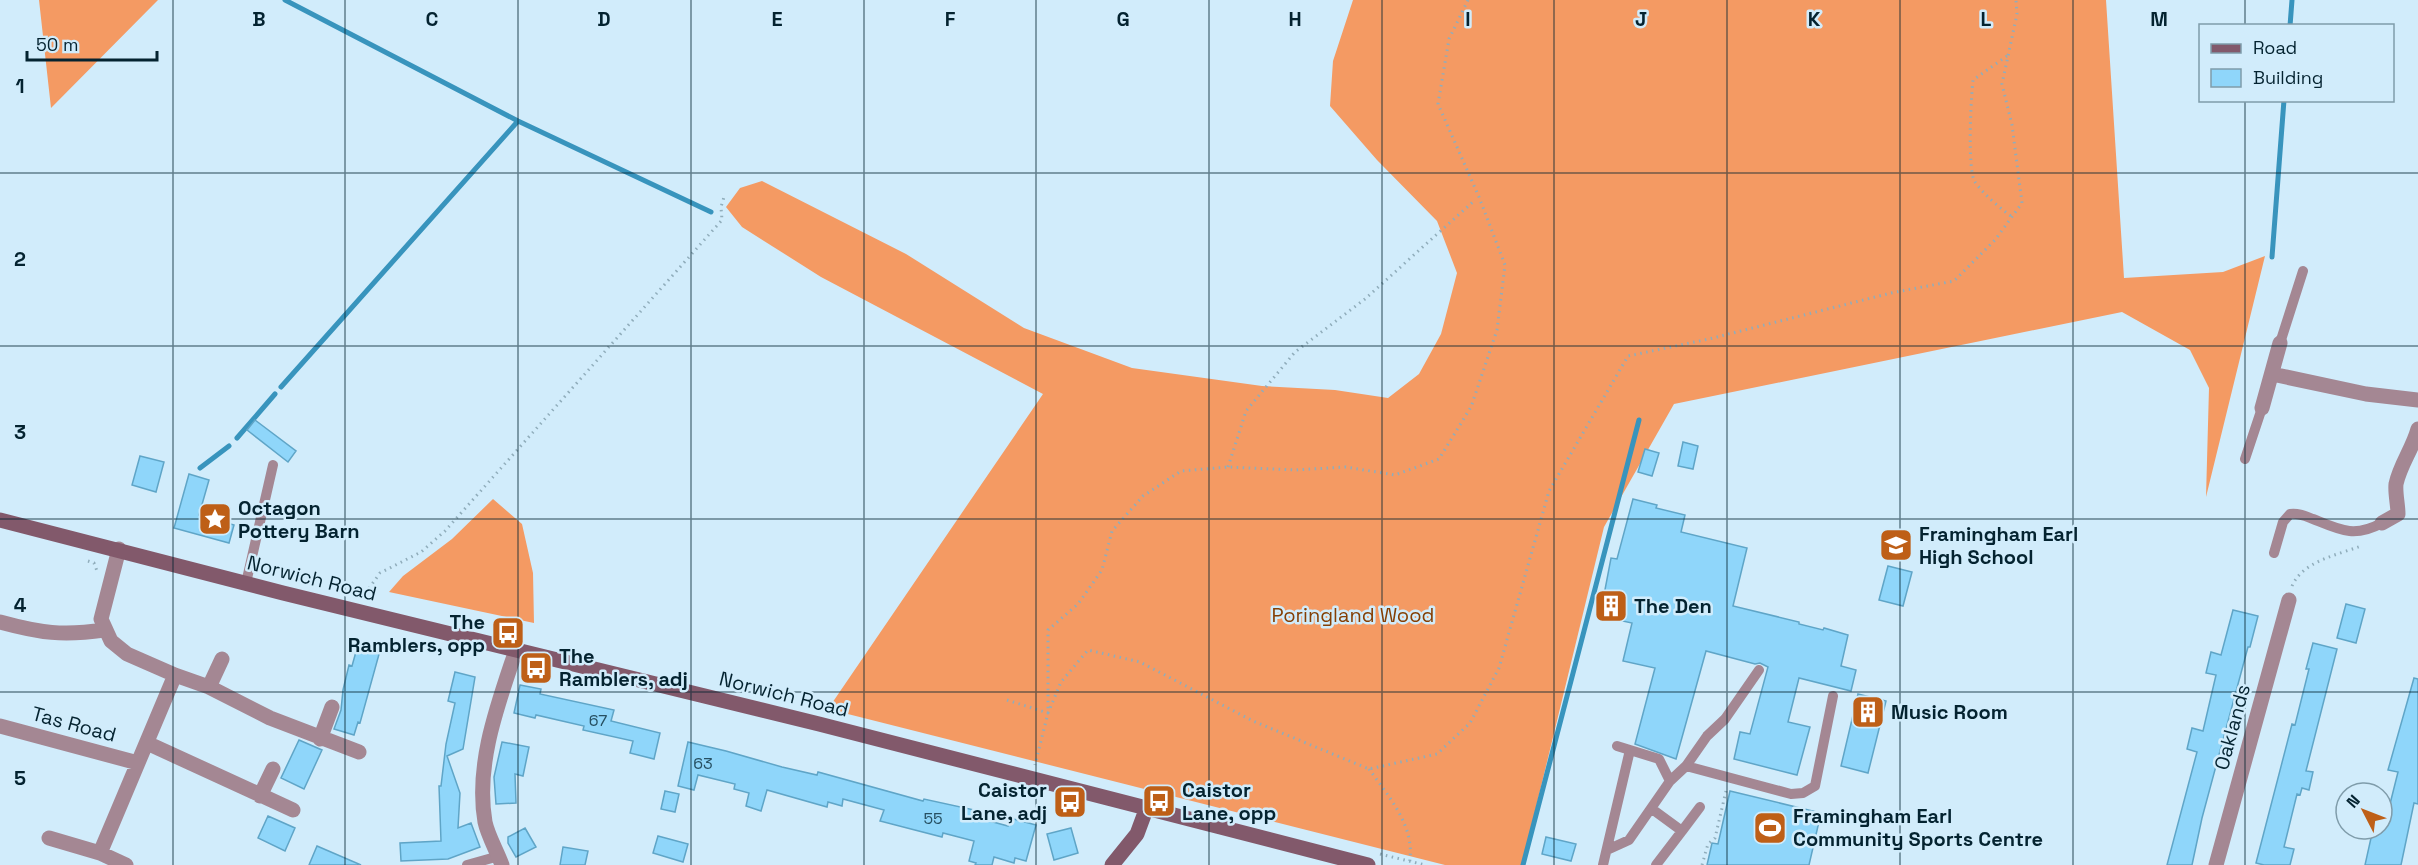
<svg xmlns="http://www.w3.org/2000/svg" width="2418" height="865" font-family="'Space Grotesk',sans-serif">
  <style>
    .forest { fill: #f49a63 }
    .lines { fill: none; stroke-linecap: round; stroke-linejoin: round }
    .stream { stroke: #3894bd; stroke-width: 5 }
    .building { fill: #8fd6fa; stroke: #5fa5c7; stroke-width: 1.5 }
    .path { stroke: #90adbb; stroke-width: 3; stroke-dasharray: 1.5 4.5; stroke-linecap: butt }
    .lane { stroke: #a48793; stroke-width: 10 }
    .street { stroke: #a48793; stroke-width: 15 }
    .secondary { stroke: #82596b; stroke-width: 15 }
    .grid { fill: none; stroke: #042330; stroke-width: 1.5; stroke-opacity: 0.55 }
    .labels { text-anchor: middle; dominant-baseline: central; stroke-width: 5; stroke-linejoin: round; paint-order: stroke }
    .number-label { font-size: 16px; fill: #275062 }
    .poi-label { font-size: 20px; font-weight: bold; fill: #042330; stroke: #d1ecfb; text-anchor: start }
    .street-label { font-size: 20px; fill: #042330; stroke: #d1ecfb }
    .park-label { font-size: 20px; fill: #853f04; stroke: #d1ecfb }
    .grid-label { font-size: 20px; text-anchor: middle; font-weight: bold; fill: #042330; stroke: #d1ecfb; stroke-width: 5; stroke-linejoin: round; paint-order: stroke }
  </style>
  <rect width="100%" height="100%" fill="#d1ecfb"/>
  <!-- forest -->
  <path class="forest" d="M39,0H158L51,108Z
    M1353,0H2106L2124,278L2223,272L2265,256L2206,497L2209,388L2190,350L2122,312L1674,404L1604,527L1522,865H1445L828,709L1043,394L821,277L742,227L726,207L740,188L762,181L906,254L1024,328L1132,368L1262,386L1335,390L1388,398L1419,374L1441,334L1457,273L1437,221L1377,160L1330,106L1333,61Z
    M493,499L522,524L533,573L534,623L389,592L403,576L452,539Z"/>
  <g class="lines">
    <!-- stream -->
    <path class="stream" d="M285,0L518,121L711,212
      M2290,26L2292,0
      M2272,257L2284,100
      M281,387L518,121
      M237,438L275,394
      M200,468L229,446
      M1523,865L1639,420"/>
  </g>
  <!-- building -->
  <path class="building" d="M255,420L296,451L288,462L247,430Z
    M1683,442L1698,446L1693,469L1678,466Z
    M1645,449L1659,453L1652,476L1638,472Z
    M140,456L164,462L156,492L132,485Z
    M189,474L209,480L199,515L234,525L229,543L174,528Z
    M1633,499L1657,505L1656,508L1685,515L1681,532L1747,548L1733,606L1799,622V624L1823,630L1824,628L1848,635L1841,666L1856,670L1851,691L1799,678L1788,722L1810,727L1797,775L1734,759L1740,732L1750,734L1768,667L1760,663L1755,664L1706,651L1676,759L1635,744L1655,668L1623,661L1632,623L1600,616L1611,558L1617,559Z
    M1888,566L1912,572L1903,606L1879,600Z
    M2346,604L2365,609L2356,643L2337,638Z
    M2233,610L2258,616L2250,647H2248L2202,818L2192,865H2167L2197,752L2187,749L2192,728L2203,731L2216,675L2206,673L2211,652L2221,655Z
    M359,641L381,647L360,723L358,722L354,735L334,729L341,710L343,690L349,665L352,666Z
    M2313,643L2337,649L2306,771L2313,772L2309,790L2302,788L2300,795L2297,794L2284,847L2294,849L2290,865H2264L2256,863L2292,724L2295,725L2309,669H2306Z
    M455,672L475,677L463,749L447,756L460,793L458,828L471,823L480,847L448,859L401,861L400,843L441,841L439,786H441L446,744L455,703L448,701Z
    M2414,678L2418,679V804L2414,803L2401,865H2365L2373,829L2382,832V802L2390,804L2398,772L2388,770Z
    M520,685L541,689L540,694L614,710L611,721L660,733L654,759L630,753L633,741L583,730L584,726L536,715L535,718L514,713Z
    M1858,694L1886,701L1868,773L1841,766Z
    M299,740L322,750L304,789L281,778Z
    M502,742L529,747L523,776L515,774L516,803L496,804L494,777Z
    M688,742L726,751L782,767L817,775L818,772L923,801L924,799L979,811L978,818L1008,826L1010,818L1036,825L1026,861L1015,858L1014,863L994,857L992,865H975L976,863L969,861L974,841L943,833L942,837L880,821L884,810L843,799L842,806L828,802L827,807L767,790L761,811L746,806L749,793L734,789L735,784L698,775L694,790L678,786Z
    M665,791L679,794L675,812L661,809Z
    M1730,791L1821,813L1809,865H1707L1712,843L1718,844Z
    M268,816L295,828L285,851L258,838Z
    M525,828L536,847L516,857L508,843V837Z
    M1071,828L1078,853L1054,860L1047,834Z
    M658,836L688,844L683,862L653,853Z
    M1546,837L1576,844L1571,861L1542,854Z
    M317,846L361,865H309Z
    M563,847L588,851L585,865H560Z"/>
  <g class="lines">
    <!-- path -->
    <path class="path" d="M1468,0L1449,39L1438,104L1479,197L1505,265L1497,330L1471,407L1439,459L1395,475L1346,467L1295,470L1228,467L1181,471L1143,496L1112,531L1102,570L1078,604L1048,630V713L1061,682L1088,650L1140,662L1253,721L1369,769L1437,754L1470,723L1499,668L1549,491L1628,356L1709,339L1891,293L1954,281L1995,240L2022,203L2012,125L2002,84L2017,14L2016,0
      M2007,56L1973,80C1971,97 1967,170 1975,182C1984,195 1999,207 2012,217
      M1228,467L1246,411L1295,352L1365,299L1475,200
      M88,561L94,563L97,571
      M2292,586C2303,561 2337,555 2361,546
      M362,598L380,573L421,552L445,531L722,220L721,207L724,197
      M1007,700L1048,713L1035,765
      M1369,769C1389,797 1417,828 1409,865
      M1380,854L1425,865
      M1702,865L1708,844L1715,838L1726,791"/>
    <!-- lane -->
    <path class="lane" d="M2280,343L2303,271
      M2245,459L2262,408
      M2274,553L2283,522L2290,514C2299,513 2305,516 2313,519C2340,530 2354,538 2382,523
      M246,583L273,465
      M1686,766L1791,794L1803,793L1815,786L1833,696
      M1670,781L1686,766L1707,736L1725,719L1759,670
      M1652,809L1682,831L1656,865
      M1682,831L1700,807
      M1607,850L1629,840L1670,781L1659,759L1617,746
      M467,865L499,856
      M1603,865L1630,750"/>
    <!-- street -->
    <path class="street" d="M2272,374L2366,394L2418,400
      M2262,408L2280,343
      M2382,523L2398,514C2398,505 2395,493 2396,484C2400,465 2413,448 2418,429
      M119,549L101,619L111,641L127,654L175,675L209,687L270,718L359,752
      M0,622C40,633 63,636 104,630
      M209,687L222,659
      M0,726L138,763
      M320,739L332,707
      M147,743L293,810
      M260,796L273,769
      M49,838L100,853L126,865
      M100,853L175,675
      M502,865C497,851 488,836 485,822C475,764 498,704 516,650
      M2216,865L2289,600"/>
    <!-- secondary -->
    <path class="secondary" d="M0,520L283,593L819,724L1368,865
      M1112,865L1137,834L1147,807"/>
  </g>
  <!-- grid -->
  <path class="grid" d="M173,0V865M345,0V865M518,0V865M691,0V865M864,0V865M1036,0V865M1209,0V865M1382,0V865M1554,0V865M1727,0V865M1900,0V865M2073,0V865M2245,0V26M2245,100V865M0,173H2418M0,346H2418M0,519H2418M0,692H2418"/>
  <!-- icons -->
  <defs>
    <g id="sight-square" transform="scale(1.725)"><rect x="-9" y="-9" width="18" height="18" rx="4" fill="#be5f17" stroke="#d1ecfb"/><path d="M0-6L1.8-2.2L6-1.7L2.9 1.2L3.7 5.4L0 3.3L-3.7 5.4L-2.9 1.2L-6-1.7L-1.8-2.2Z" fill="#fff"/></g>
    <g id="school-square" transform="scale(1.725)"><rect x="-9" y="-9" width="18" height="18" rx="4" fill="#be5f17" stroke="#d1ecfb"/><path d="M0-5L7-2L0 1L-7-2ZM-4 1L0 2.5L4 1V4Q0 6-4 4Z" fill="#fff"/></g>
    <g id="building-square" transform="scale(1.725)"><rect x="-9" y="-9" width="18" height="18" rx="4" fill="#be5f17" stroke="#d1ecfb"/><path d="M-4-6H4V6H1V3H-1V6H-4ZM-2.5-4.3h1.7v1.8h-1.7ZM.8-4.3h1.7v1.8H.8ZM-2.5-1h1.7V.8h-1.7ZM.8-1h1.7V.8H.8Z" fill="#fff"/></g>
    <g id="bus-square" transform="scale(1.725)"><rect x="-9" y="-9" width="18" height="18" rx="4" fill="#be5f17" stroke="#d1ecfb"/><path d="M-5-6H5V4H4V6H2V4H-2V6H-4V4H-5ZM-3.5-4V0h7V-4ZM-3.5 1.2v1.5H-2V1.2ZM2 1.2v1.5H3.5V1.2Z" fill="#fff"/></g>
    <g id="stadium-square" transform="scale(1.725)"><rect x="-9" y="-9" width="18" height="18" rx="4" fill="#be5f17" stroke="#d1ecfb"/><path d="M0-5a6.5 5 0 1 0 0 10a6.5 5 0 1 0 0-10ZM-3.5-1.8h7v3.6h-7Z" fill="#fff"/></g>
  </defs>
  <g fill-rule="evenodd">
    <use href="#sight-square" x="215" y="519"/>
    <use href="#school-square" x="1896" y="545"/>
    <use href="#building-square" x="1611" y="606"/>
    <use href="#bus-square" x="508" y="633"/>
    <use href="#bus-square" x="536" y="668"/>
    <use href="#building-square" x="1868" y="712"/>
    <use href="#bus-square" x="1159" y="801"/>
    <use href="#bus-square" x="1070" y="802"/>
    <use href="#stadium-square" x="1770" y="828"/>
  </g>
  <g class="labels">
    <!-- number labels -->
    <g class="number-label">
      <text x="598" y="720">67</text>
      <text x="703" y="763">63</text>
      <text x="933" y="818">55</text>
    </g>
    <!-- poi labels -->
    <g class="poi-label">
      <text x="238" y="508">Octagon<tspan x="238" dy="23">Pottery Barn</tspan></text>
      <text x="1919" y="534">Framingham Earl<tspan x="1919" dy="23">High School</tspan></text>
      <text x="1634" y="606">The Den</text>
      <text x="485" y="622" text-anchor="end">The<tspan x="485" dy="23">Ramblers, opp</tspan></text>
      <text x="559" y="656">The<tspan x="559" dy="23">Ramblers, adj</tspan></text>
      <text x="1891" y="712">Music Room</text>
      <text x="1047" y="790" text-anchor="end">Caistor<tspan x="1047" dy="23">Lane, adj</tspan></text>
      <text x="1182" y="790">Caistor<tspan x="1182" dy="23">Lane, opp</tspan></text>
      <text x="1793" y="816">Framingham Earl<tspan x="1793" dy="23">Community Sports Centre</tspan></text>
    </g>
    <!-- street labels -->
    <g class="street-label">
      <text transform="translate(312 578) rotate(14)">Norwich Road</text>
      <text transform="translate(784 694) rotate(14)">Norwich Road</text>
      <text transform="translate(74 724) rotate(15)">Tas Road</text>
      <text transform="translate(2232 727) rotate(-75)">Oaklands</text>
    </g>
    <!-- park labels -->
    <g class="park-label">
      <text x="1353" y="615">Poringland Wood</text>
    </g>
  </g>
  <g class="grid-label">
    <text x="259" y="26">B</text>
    <text x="432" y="26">C</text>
    <text x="604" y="26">D</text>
    <text x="777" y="26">E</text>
    <text x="950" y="26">F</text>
    <text x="1123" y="26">G</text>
    <text x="1295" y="26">H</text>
    <text x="1468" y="26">I</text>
    <text x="1641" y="26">J</text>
    <text x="1814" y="26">K</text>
    <text x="1986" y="26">L</text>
    <text x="2159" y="26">M</text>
    <text x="20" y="93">1</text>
    <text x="20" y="266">2</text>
    <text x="20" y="439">3</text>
    <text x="20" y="612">4</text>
    <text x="20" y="785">5</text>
  </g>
  <!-- legend -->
  <rect x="2199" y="24" width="195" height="78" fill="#d1ecfb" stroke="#7f9caa" stroke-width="1.5"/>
  <rect x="2211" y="44" width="30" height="9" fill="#82596b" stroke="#7f9caa" stroke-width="1.5"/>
  <text x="2253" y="54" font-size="18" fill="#042330">Road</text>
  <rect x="2211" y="69" width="30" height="18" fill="#8fd6fa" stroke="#7f9caa" stroke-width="1.5"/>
  <text x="2253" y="84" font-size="18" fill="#042330">Building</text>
  <!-- north arrow -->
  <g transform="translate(2364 811) rotate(312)"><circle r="28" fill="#d1ecfb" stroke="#7f9caa" stroke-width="1.5"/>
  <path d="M0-4.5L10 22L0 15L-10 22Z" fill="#be5f17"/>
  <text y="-9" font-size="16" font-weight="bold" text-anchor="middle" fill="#042330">N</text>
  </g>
  <!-- scale -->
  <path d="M27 51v9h130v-9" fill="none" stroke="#042330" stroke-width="3"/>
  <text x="36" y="51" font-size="18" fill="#042330" stroke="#d1ecfb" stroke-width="4.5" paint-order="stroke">50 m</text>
</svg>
